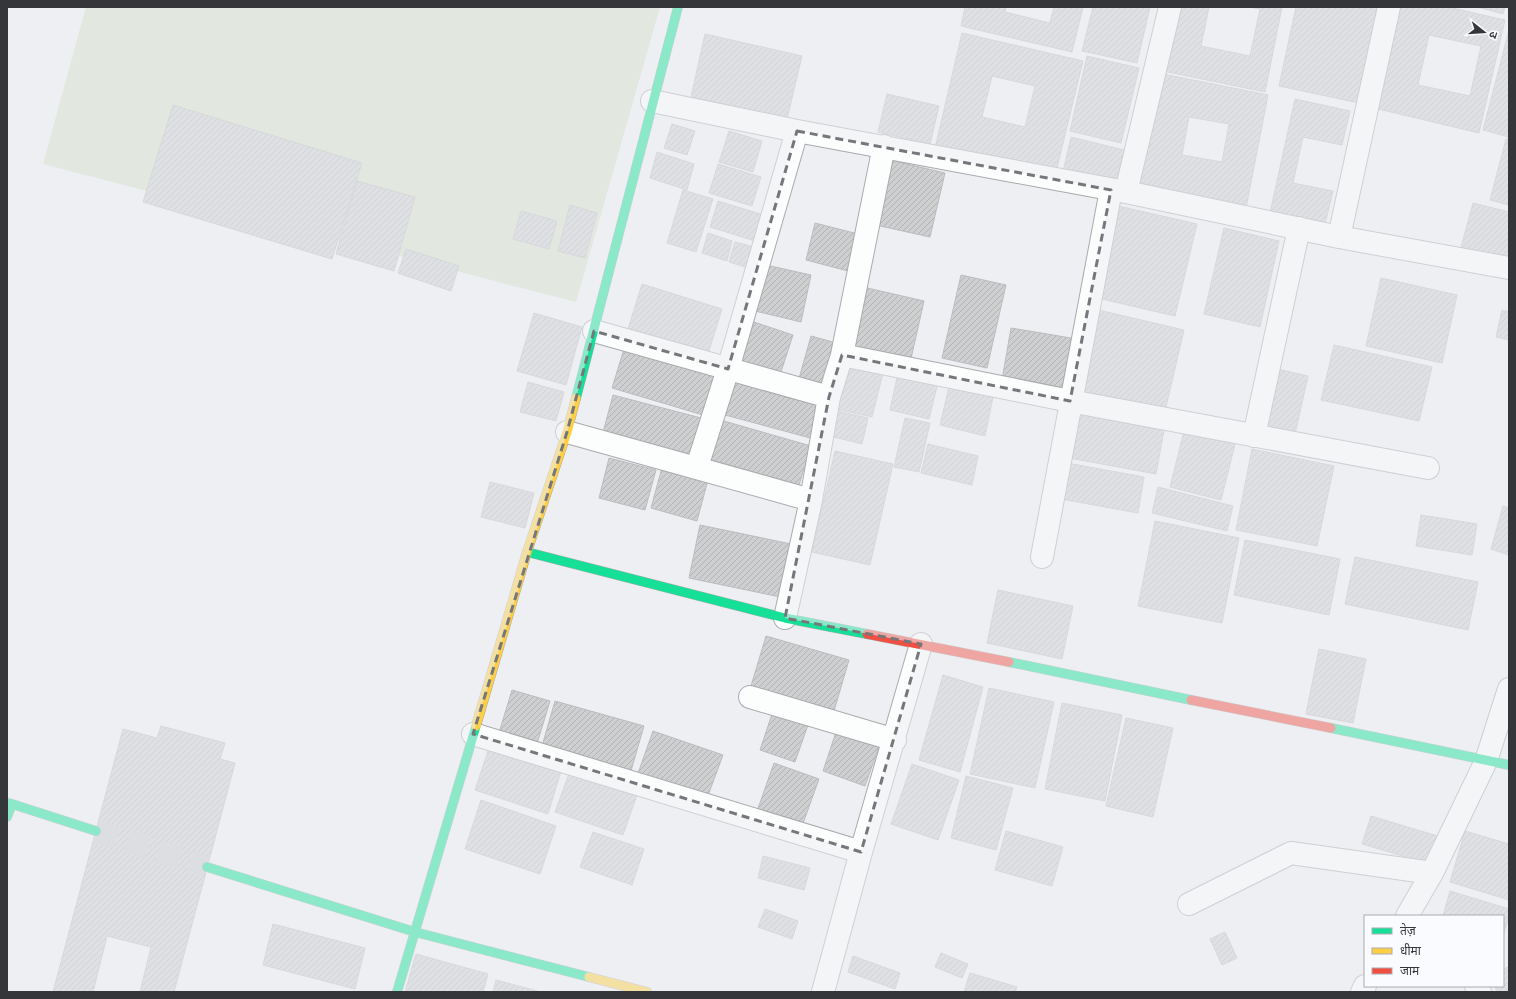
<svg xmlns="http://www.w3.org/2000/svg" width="1516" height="999" font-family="Figtree,'Noto Sans Devanagari',sans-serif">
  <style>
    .grass { fill: #d6deca }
    .building { fill: url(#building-hatch); stroke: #bcbcbe; fill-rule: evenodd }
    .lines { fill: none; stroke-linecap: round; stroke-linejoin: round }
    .secondary-tunnel { stroke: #c8cacd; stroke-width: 22; stroke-dasharray: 22 11; stroke-linecap: butt }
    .street-casing { stroke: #a9aaad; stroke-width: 24 }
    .fast-casing { stroke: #a9aaad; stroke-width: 10 }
    .slow-casing { stroke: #a9aaad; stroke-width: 10 }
    .jam-casing { stroke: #a9aaad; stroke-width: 10 }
    .street { stroke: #fcfdfd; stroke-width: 22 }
    .fast { stroke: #16e098; stroke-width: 9 }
    .slow { stroke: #ffcf43; stroke-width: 9 }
    .jam { stroke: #f24e42; stroke-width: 9 }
    .marked { fill: none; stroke: #75777a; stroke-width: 3; stroke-dasharray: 8 5; stroke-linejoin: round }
  </style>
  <defs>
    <pattern id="building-hatch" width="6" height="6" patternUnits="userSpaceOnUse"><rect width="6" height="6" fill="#cecfd0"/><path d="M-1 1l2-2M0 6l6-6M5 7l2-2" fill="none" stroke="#b2b2b3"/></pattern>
  </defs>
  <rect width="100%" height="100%" fill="#edeff2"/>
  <!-- grass -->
  <path class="grass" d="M86,7H660L576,302L43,164Z"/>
  <!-- building -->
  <path class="building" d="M965,7H1006L1005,12L1050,23L1054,7H1083L1072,52L961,26Z
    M1093,7H1150L1137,63L1082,51Z
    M1170,7H1209L1201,46L1250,56L1260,9L1249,7H1282L1265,92L1158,70Z
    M1296,7H1380L1359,103L1279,86Z
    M1397,7H1448L1505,20L1479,133L1374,108ZM1429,35L1481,46L1470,96L1418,85Z
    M1477,7H1505L1503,14Z
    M1509,30V137L1483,130Z
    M962,33L1083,61L1055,176L935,148ZM992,76L1035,86L1025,127L982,117Z
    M705,34L802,56L787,119L691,97Z
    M1087,56L1139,68L1121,143L1070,131Z
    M1158,73L1268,95L1246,208L1136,186ZM1189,117L1229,124L1222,162L1182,155Z
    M887,94L939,106L930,144L878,132Z
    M1295,99L1350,111L1342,145L1303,137L1293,183L1333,191L1325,224L1270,213Z
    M173,105L362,163L332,259L143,202Z
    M672,124L695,131L687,155L664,148Z
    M729,131L762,141L753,172L719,162Z
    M1071,137L1124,150L1116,185L1063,172Z
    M1506,139L1509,140V205L1490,200Z
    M657,152L694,164L687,190L650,178Z
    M886,159L945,173L930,237L871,224Z
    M718,164L761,177L752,206L709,193Z
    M357,181L415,197L394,271L336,254Z
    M683,190L713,199L696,252L667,243Z
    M718,201L764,215L755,241L710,227Z
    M1473,203L1509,212V264L1460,251Z
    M570,205L597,213L585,258L558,251Z
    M1114,205L1197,224L1175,316L1093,297Z
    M521,211L557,221L549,249L513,239Z
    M815,223L862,235L852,272L806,260Z
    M1224,228L1279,241L1260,327L1204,314Z
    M708,233L732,241L727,261L702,253Z
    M735,242L761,249L755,270L729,262Z
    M406,249L459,266L451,291L398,273Z
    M766,265L811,275L801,322L755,311Z
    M961,275L1006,285L987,368L942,358Z
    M1381,278L1457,295L1442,363L1366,346Z
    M642,284L722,309L708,354L628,329Z
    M863,287L924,301L910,363L849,349Z
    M1094,309L1184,330L1165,411L1075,390Z
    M1502,310L1509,312V340L1496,337Z
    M534,313L582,327L566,385L517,371Z
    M754,322L793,335L779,378L739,365Z
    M1011,328L1077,339L1068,392L1002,380Z
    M811,336L840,344L827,390L798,382Z
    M1334,345L1432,367L1419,421L1321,400Z
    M624,349L715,376L703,415L612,388Z
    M841,363L883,373L872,417L831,408Z
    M1277,369L1308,376L1295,434L1264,427Z
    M898,373L938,382L929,419L890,410Z
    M734,380L823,404L814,439L725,415Z
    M528,382L564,392L556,421L520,412Z
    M949,387L993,397L985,436L940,425Z
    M613,395L705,419L693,465L601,440Z
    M1074,407L1165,425L1156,474L1064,457Z
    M832,410L868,418L862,444L826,435Z
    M905,418L930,423L919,472L894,467Z
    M717,419L811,446L799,485L706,458Z
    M1185,427L1236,440L1221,500L1170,487Z
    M928,444L978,456L972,485L921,473Z
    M1252,449L1334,466L1317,546L1236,530Z
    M835,451L893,464L870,565L812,552Z
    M609,458L656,470L645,510L599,498Z
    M1067,463L1144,477L1138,513L1061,499Z
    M663,464L709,476L697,521L651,508Z
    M490,482L534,493L525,528L481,517Z
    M1158,487L1233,506L1227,531L1152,513Z
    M1503,506L1509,508V555L1491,549Z
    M1421,515L1477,524L1472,555L1416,546Z
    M1155,521L1239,538L1222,623L1138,606Z
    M700,525L796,545L785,598L689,578Z
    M1245,540L1340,559L1329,615L1234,595Z
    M1355,557L1478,582L1468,630L1345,604Z
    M998,590L1073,606L1062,659L987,643Z
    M766,636L849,660L834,711L751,686Z
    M1319,649L1366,659L1353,723L1306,714Z
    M943,675L983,687L960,772L919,760Z
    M989,688L1054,702L1035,788L970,774Z
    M512,690L550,701L536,747L498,736Z
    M555,701L644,726L631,771L542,746Z
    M1062,703L1122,715L1105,801L1045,789Z
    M773,711L809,722L795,762L760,750Z
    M1126,718L1173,728L1153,817L1106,806Z
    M161,726L225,743L220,759L235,763L174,992H140L151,947L107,936L93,992H53L123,729L157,738Z
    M838,726L881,741L865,786L823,771Z
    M653,731L723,755L706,801L637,776Z
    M490,745L562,768L548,814L475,790Z
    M774,763L819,779L801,829L756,814Z
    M912,764L959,780L938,840L891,824Z
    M570,771L637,795L623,835L555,812Z
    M966,776L1013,788L996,850L951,838Z
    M481,800L556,826L540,874L465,849Z
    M1371,816L1441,837L1433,865L1362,844Z
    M1006,831L1063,847L1052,886L995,870Z
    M1465,831L1509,844V900L1450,882Z
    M593,832L644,849L632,885L580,867Z
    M763,856L810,868L804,890L758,878Z
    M1450,891L1509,909V916L1503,936V916H1443Z
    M765,909L798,921L792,939L758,927Z
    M273,924L365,948L355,989L263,965Z
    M1225,932L1237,958L1222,965L1210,939Z
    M941,953L968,964L962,978L935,967Z
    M416,954L488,974L483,992H405Z
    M853,956L900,973L895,989L848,972Z
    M1509,967V992H1497L1495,986H1503V969Z
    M970,973L1017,987L1015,992H964Z
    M496,980L541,992H493Z"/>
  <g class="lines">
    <!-- secondary-tunnel -->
    <path class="secondary-tunnel" d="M96,831L207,867"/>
    <!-- street casing -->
    <g class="street-casing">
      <path id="street" d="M652,101L797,131L1126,192L1339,237L1509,268
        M1126,192L1170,7
        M1339,237L1389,7
        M594,331L829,397
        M842,355L1070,401L1428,468
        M567,432L811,500
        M1254,436L1299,228
        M697,467L728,369L797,131
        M1042,557L1111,190
        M785,618L811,500L829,397L842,355L884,146
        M750,697L895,740
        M473,734L861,852
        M1189,904L1291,853L1432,873
        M1407,916L1432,873L1486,761L1509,689
        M1476,986L1480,992
        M823,992L861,852L921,644
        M1362,992L1365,986"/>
    </g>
    <!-- fast casing -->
    <g class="fast-casing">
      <path id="fast" d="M576,398L678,7
        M527,552L785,618L867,634
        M1009,662L1191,700
        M1331,728L1509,765
        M7,803L12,804L7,817
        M12,804L96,831
        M207,867L415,932L589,977
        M397,992L476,726"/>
    </g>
    <!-- slow casing -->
    <g class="slow-casing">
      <path id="slow" d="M476,726L527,552L567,432L576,398
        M589,977L647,992"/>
    </g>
    <!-- jam casing -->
    <g class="jam-casing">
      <path id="jam" d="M867,634L1009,662
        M1191,700L1331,728"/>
    </g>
    <!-- street -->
    <use href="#street" class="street"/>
    <!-- fast -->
    <use href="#fast" class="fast"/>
    <!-- slow -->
    <use href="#slow" class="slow"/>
    <!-- jam -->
    <use href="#jam" class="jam"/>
  </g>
  <!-- marked area -->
  <path d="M0 0H1516V999H0ZM797,131L1111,190L1070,401L842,355L829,397L785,618L921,644L861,852L473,734L567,432L594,331L728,369Z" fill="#edeff2" fill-opacity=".55" fill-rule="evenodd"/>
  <path class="marked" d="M797,131L1111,190L1070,401L842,355L829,397L785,618L921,644L861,852L473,734L567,432L594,331L728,369Z"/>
  <!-- border -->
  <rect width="1516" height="999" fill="none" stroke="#353639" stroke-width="16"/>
  <!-- legend -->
  <rect x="1364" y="915" width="140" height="72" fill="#f9fbff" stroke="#abacb0"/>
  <rect x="1372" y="928" width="20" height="6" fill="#16e098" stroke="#abacb0"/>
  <text x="1400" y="935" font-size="12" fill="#353639">तेज़</text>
  <rect x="1372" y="948" width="20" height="6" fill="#ffcf43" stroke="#abacb0"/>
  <text x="1400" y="955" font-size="12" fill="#353639">धीमा</text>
  <rect x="1372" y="968" width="20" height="6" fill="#f24e42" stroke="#abacb0"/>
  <text x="1400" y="975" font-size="12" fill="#353639">जाम</text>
  <!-- north arrow -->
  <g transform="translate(1484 32) rotate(107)" stroke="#f9fbff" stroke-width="3" paint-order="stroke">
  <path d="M0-3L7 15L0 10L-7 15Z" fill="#353639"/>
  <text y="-6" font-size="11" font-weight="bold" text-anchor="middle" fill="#353639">उ</text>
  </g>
</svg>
